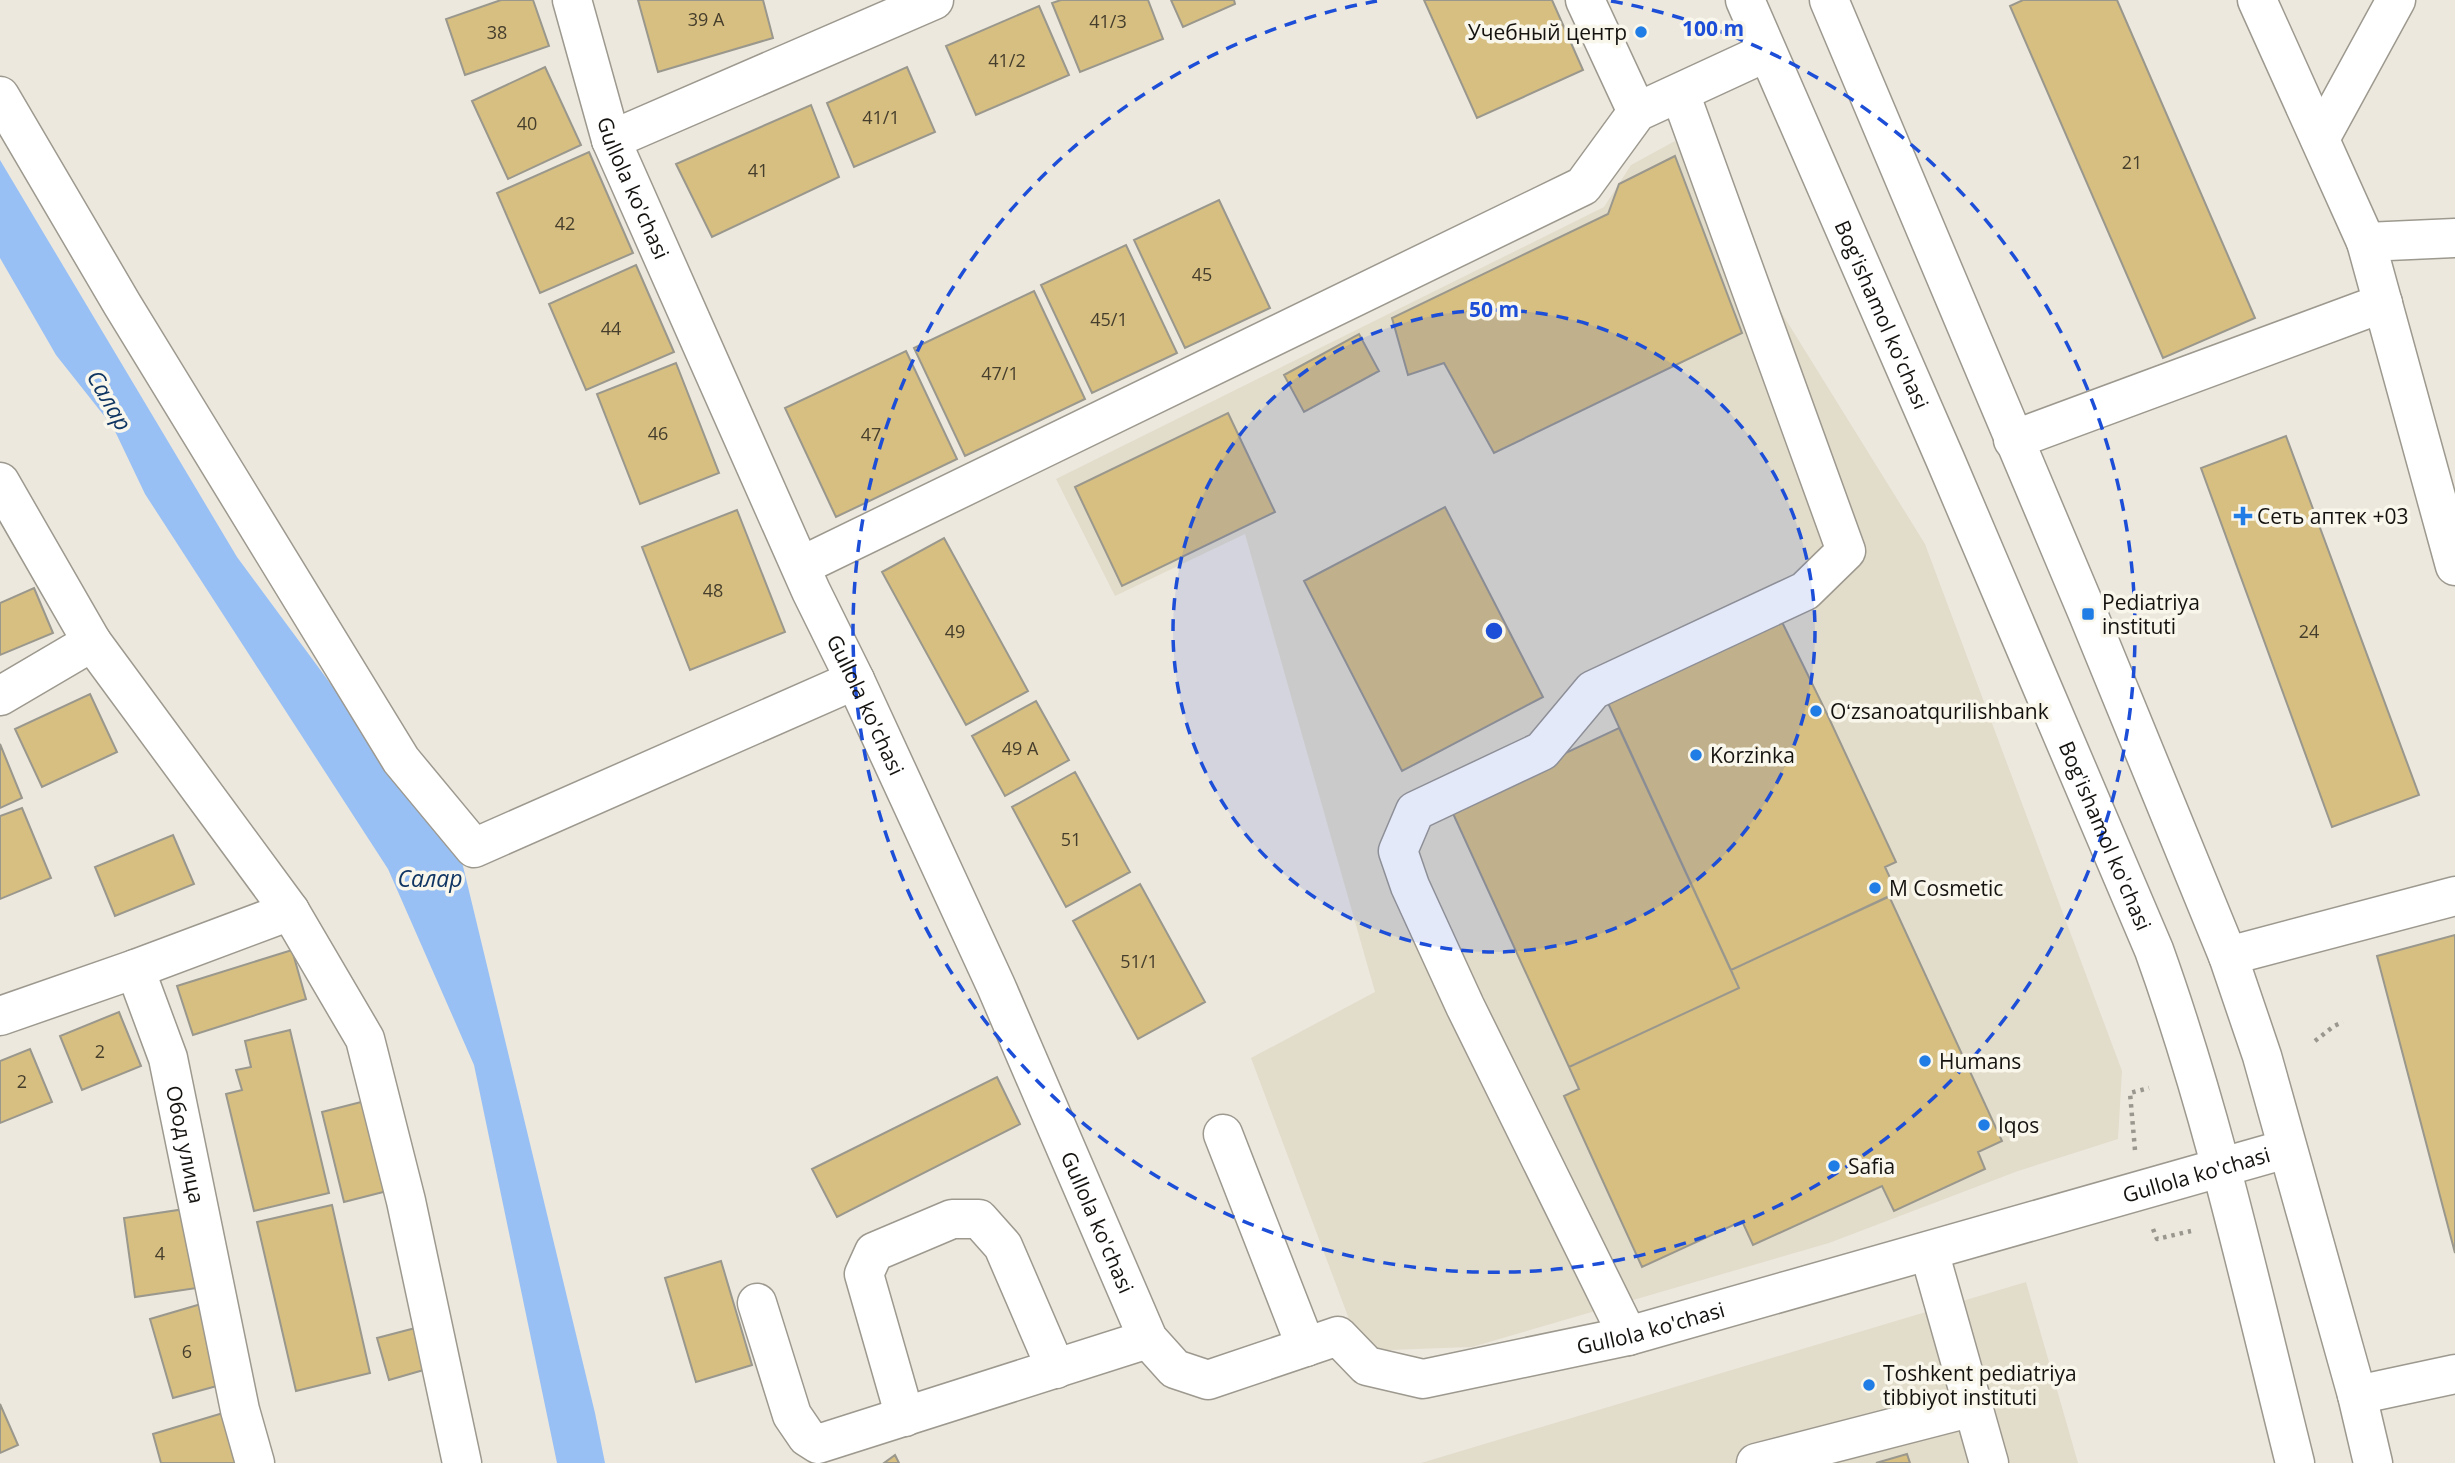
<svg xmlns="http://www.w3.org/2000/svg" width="2455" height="1463" font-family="'Open Sans',sans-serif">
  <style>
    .built { fill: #e2dcca }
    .water { fill: #99c0f4 }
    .building { fill: #d7bf81; stroke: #9a978d; stroke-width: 2 }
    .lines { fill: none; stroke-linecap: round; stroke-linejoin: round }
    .minor-casing { stroke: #9d998f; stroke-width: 41 }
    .major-casing { stroke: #9d998f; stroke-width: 41 }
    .path { stroke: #9a978f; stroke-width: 4.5; stroke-dasharray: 3.5 5; stroke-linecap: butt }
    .minor { stroke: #fff; stroke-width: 38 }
    .major { stroke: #fff; stroke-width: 38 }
    .ring { fill: none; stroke: #1d4ed8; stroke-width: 3.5; stroke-dasharray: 12 9 }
    .poi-dot { fill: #217de6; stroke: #f9f6eb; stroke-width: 2.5 }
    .labels { text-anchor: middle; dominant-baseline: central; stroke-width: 7; stroke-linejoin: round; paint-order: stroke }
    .number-label { font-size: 18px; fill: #463e2c }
    .poi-label { font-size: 21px; fill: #151310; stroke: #f9f6eb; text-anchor: start }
    .street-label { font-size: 21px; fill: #151310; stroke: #f9f6eb }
    .water-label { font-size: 23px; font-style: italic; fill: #0f3563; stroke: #f9f6eb }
    .centre { fill: #1d4ed8; stroke: #f9f6eb; stroke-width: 3.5 }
    .ring-label { font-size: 21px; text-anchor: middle; font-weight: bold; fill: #1d4ed8; stroke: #f9f6eb; stroke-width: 7; stroke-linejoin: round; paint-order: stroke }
  </style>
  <rect width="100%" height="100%" fill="#ece8de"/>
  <!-- built -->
  <path class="built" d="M1675,141L1925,544L2122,1071L2118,1139L2018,1171L1829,1243L1472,1347L1361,1351L1251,1058L1375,992L1245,534L1115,596L1056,479L1604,207L1631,165Z
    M2026,1282L2078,1463H1421Z"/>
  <!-- water -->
  <path class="water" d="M0,160L237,557L462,862L595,1413L605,1463H557L474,1065L388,869L145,494L113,427L56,355L0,258Z"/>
  <!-- building -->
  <path class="building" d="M501,0H533L549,46L465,75L446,19Z
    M638,0H763L773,38L658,72Z
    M1061,0H1148L1163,39L1080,72L1052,3Z
    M1171,0H1234L1235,4L1183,27Z
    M1424,0H1552L1583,70L1477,118Z
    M2023,0H2117L2255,318L2163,358L2010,6Z
    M1039,6L1069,75L976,115L946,46Z
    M545,67L581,145L508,179L472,101Z
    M907,67L935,132L854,167L827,103Z
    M811,105L839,177L712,237L676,164Z
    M589,152L633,253L540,293L497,193Z
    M1675,156L1742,333L1494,453L1444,363L1408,375L1392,318L1608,214L1619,184Z
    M1219,200L1270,308L1185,348L1134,240Z
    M1126,245L1177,353L1092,393L1041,285Z
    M636,265L674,352L586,390L549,304Z
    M1034,291L1085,399L965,456L914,348Z
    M1359,334L1379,371L1304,412L1284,375Z
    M906,351L957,459L836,517L785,408Z
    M676,363L719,473L640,504L597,394Z
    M1228,413L1275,512L1122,586L1075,487Z
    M2286,436L2419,795L2332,827L2201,468Z
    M1445,507L1543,697L1402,771L1304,581Z
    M737,510L785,632L690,670L642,547Z
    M944,538L1028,691L966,725L882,572Z
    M34,588L53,633L0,655V603Z
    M1781,620L1827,714L1896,862L1885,867L1897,893L1731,970L1607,701Z
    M90,694L117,752L42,787L15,729Z
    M1036,701L1069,760L1005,796L972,736Z
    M1619,728L1739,988L1569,1067L1450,807Z
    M0,744L22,798L0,808Z
    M1075,772L1130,872L1066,907L1012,807Z
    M22,808L51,878L0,899V816Z
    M173,835L194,884L115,916L95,867Z
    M1140,884L1205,1002L1138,1039L1073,921Z
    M1889,896L2002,1141L1978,1152L1985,1169L1894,1211L1882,1186L1753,1245L1742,1221L1642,1267L1564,1096L1579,1089L1569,1067L1739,988L1731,970Z
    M2455,935V1253L2377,956Z
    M292,950L306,999L193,1035L177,986Z
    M119,1012L141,1066L82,1090L60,1036Z
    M290,1030L329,1193L254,1211L226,1094L242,1090L236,1070L251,1067L245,1041Z
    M30,1049L52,1102L0,1123V1061Z
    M997,1077L1020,1124L837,1217L812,1169Z
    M373,1099L395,1189L344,1202L322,1112Z
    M332,1205L370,1373L296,1391L257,1222Z
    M185,1209L197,1288L135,1297L124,1218Z
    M721,1261L752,1365L696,1382L665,1278Z
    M201,1304L224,1384L173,1398L150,1319Z
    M423,1326L434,1367L389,1380L377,1338Z
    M0,1404L18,1445L0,1453Z
    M223,1413L237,1463H161L153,1434Z
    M1907,1454L1910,1463H1876Z
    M895,1455L899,1463H884Z"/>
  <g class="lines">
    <!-- minor casing -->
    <g class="minor-casing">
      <g id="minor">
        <path id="s1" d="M572,0L611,140L811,591L855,680L996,986L1148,1339L1175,1369L1208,1380L1338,1336L1367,1366L1423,1379L1628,1336L2286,1149"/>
        <path d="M1585,0L1637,112"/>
        <path d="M2257,0L2366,242"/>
        <path d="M0,96L122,304L401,760L474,848L855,680"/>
        <path d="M2320,139L2396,0"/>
        <path d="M611,140L934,0"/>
        <path d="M2455,238L2366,242L2455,566"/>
        <path d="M2013,440L2383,303"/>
        <path d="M0,482L92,642"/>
        <path d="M801,566L1583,186L1637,112L1767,52"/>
        <path d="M0,696L92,642L290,911L365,1039L406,1201L462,1463"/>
        <path d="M2228,956L2455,896"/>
        <path d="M135,969L290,911"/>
        <path id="s2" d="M0,1016L135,969L168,1058L240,1410L255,1463"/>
        <path d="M1223,1134L1306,1347"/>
        <path d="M1929,1251L1989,1463"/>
        <path d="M757,1303L792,1415L807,1437L818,1444L1148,1339"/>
        <path d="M1628,1336L1465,1006L1410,886L1398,851L1415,811L1542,751L1593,690L1805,591L1846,551L1680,93"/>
        <path d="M2357,1395L2455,1374"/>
        <path d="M905,1417L864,1274L874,1252L952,1219H979L1003,1246L1056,1369"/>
        <path d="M1756,1463L1973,1407"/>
      </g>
    </g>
    <!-- major casing -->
    <g class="major-casing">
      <g id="major">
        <path id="s3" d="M1745,0L1945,459L2154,950C2214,1117 2252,1291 2295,1463"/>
        <path d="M1829,0L2088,614L2228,956L2262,1056L2357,1395L2373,1463"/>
      </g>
    </g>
    <!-- path -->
    <path class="path" d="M2315,1041L2334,1026L2343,1022
      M2135,1150L2130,1093L2149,1088
      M2153,1229L2157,1239L2191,1231"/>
    <!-- minor -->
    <use href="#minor" class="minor"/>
    <!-- major -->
    <use href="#major" class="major"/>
  </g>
  <!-- distance rings -->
  <circle cx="1494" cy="631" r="321" fill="#1d4ed8" fill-opacity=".12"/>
  <g class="ring">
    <circle cx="1494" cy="631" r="321"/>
    <path d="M1611 1A641 641 0 1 1 1377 1"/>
  </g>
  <!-- markers -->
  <g class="poi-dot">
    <circle cx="1641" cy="32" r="7"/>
    <path d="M2239.5 505.5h7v7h7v7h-7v7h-7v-7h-7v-7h7z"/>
    <rect x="2081" y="607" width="14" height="14" rx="3.5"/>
    <circle cx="1816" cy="711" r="7"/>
    <circle cx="1696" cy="755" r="7"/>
    <circle cx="1875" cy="888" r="7"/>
    <circle cx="1925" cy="1061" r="7"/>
    <circle cx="1984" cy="1125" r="7"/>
    <circle cx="1834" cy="1166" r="7"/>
    <circle cx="1869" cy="1385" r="7"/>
  </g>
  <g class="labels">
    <!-- number labels -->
    <g class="number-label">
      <text x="706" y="19">39 A</text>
      <text x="1108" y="21">41/3</text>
      <text x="497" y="32">38</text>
      <text x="1007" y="60">41/2</text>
      <text x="881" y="117">41/1</text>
      <text x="527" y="123">40</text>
      <text x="2132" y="162">21</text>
      <text x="758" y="170">41</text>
      <text x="565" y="223">42</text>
      <text x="1202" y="274">45</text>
      <text x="1109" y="319">45/1</text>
      <text x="611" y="328">44</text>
      <text x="1000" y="373">47/1</text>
      <text x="658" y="433">46</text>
      <text x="871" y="434">47</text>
      <text x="713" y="590">48</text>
      <text x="955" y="631">49</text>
      <text x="2309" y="631">24</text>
      <text x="1020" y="748">49 A</text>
      <text x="1071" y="839">51</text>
      <text x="1139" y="961">51/1</text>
      <text x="100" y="1051">2</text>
      <text x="22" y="1081">2</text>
      <text x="160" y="1253">4</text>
      <text x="187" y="1351">6</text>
    </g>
    <!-- poi labels -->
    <g class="poi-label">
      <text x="1627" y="32" text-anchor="end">Учебный центр</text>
      <text x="2257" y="516">Сеть аптек +03</text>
      <text x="2102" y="602">Pediatriya<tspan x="2102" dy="24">instituti</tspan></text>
      <text x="1830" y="711">Oʻzsanoatqurilishbank</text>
      <text x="1710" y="755">Korzinka</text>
      <text x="1889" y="888">M Cosmetic</text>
      <text x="1939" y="1061">Humans</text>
      <text x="1998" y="1125">Iqos</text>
      <text x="1848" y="1166">Safia</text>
      <text x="1883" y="1373">Toshkent pediatriya<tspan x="1883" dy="24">tibbiyot instituti</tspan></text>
    </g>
    <!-- street labels -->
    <g class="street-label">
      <text stroke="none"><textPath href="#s1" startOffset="198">Gullola ko'chasi</textPath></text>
      <text stroke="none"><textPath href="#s3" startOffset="343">Bog'ishamol ko'chasi</textPath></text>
      <text stroke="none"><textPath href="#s1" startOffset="765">Gullola ko'chasi</textPath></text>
      <text stroke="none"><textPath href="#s3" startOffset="910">Bog'ishamol ko'chasi</textPath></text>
      <text stroke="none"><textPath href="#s2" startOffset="326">Обод улица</textPath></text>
      <text stroke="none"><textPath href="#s1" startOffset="2571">Gullola ko'chasi</textPath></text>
      <text stroke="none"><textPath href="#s1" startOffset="1332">Gullola ko'chasi</textPath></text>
      <text stroke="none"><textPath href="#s1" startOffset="2004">Gullola ko'chasi</textPath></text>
    </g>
    <!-- water labels -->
    <g class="water-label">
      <text transform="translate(110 400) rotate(60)">Салар</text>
      <text x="430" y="878">Салар</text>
    </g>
  </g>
  <circle cx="1494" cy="631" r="10" class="centre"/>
  <g class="ring-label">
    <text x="1713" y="36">100 m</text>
    <text x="1494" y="317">50 m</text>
  </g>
</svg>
